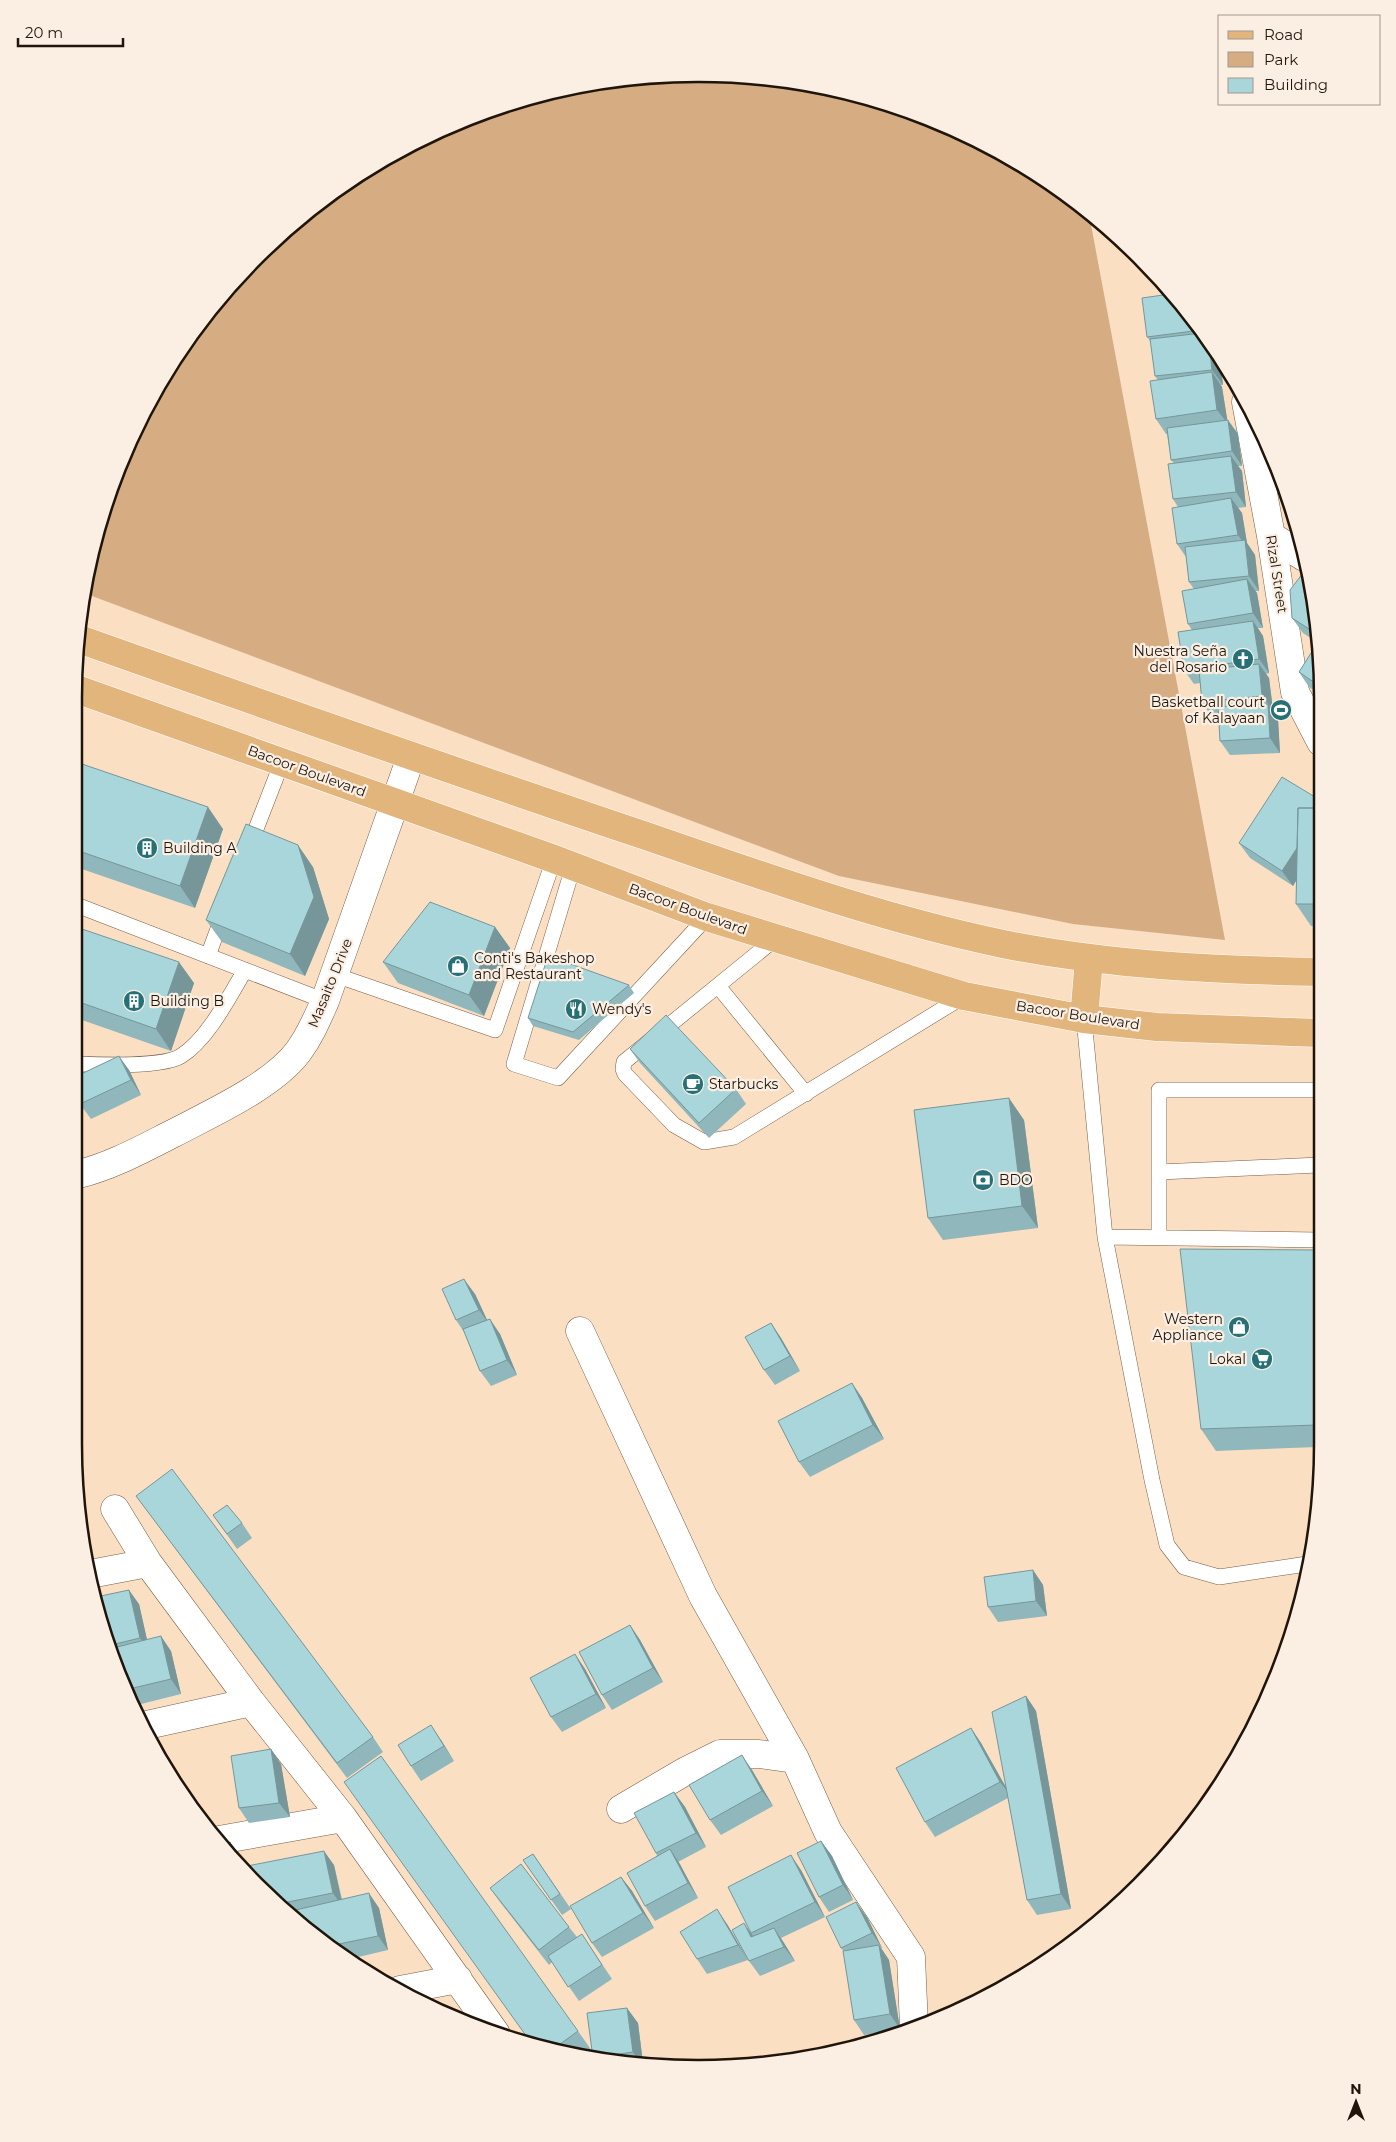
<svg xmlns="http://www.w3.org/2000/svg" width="1396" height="2142" font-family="Montserrat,sans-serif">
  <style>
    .green { fill: #d6ac82 }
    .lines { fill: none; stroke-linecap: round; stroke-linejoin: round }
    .service-casing { stroke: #765e45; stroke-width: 16 }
    .minor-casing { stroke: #765e45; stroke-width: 29 }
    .tertiary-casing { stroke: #765e45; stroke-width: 29 }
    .primary-casing { stroke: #fff; stroke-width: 29 }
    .service { stroke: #fff; stroke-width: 15 }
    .minor { stroke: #fff; stroke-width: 28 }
    .tertiary { stroke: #fff; stroke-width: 28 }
    .primary { stroke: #e1b57c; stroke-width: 28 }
    .wall { fill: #90b8bc }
    .shaded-wall { fill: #769699 }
    .building { fill: #a8d6db; stroke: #769699 }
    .labels { text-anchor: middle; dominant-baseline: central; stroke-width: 4.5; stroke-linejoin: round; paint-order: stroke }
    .street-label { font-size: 14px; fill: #1f150b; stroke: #fbefe4 }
    .poi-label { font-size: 14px; fill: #1f150b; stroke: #fbefe4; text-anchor: start }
    .rim { fill: none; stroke: #1f150b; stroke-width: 2.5 }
  </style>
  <rect width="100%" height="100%" fill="#fbdfc3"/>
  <!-- green -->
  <path class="green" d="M657,75L779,79L898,107L1010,157L1089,214L1225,940L1073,924L839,876L84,593L95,536L138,422L228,287L318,203L422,138L536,95Z"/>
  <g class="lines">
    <!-- service casing -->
    <g class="service-casing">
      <path id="service" d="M249,847L282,762
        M573,867L514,1064L558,1078L707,917
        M79,906L325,1001
        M775,939L624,1062L623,1069L625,1074L674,1125L704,1142L734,1137L964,996
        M208,956L223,915
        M335,975L495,1030L554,859
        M718,986L806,1094
        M1084,1019L1105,1237L1152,1480L1167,1545L1184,1567L1219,1577L1307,1564
        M79,1064C102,1065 164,1067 181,1056C208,1039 229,997 245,970
        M1319,1165L1159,1172V1090H1319
        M1159,1172V1237
        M1105,1237L1318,1240"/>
    </g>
    <!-- minor casing -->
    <g class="minor-casing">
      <path id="minor" d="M1246,402L1271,536L1295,692L1321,742
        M1271,536L1304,557
        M580,1331L703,1596L795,1759
        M115,1509L148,1563L251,1702L343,1818L496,2034
        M90,1574L148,1563
        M147,1725L251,1702
        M621,1809L684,1772L720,1754H759L795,1759L828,1832L911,1957L914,2027
        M219,1840L343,1818
        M400,1990L458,1979"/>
    </g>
    <!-- tertiary casing -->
    <g class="tertiary-casing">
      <path id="tertiary" d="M79,1174C112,1166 144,1148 174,1133C212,1113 272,1086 298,1052C310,1036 317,1019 325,1001L411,757"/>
    </g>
    <!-- primary casing -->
    <g class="primary-casing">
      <path id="primary" d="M79,639C265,705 450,770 637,833C758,874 878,918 1003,944C1107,965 1214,970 1319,972
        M79,690L554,859L707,917L964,996L1084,1019L1157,1027L1319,1033
        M1084,1019L1089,959"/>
    </g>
    <!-- service -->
    <use href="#service" class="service"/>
    <!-- minor -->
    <use href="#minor" class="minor"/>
    <!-- tertiary -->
    <use href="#tertiary" class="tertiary"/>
    <!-- primary -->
    <use href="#primary" class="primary"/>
  </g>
  <!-- wall -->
  <path class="wall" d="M1193,318L1220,361L1223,385H1221L1222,387L1227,420L1238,434L1242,466H1238L1242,471L1246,507L1238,508L1242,513L1247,543L1255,555L1259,591H1255L1257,593L1263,628H1258L1263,636L1269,673L1266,674L1269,678L1273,710H1272L1278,719L1280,753L1230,755L1220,741L1219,716L1212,717L1202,702L1200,683L1194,684L1184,670L1192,630L1188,624L1194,589L1189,582L1186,557L1177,544L1178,507L1173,499L1174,463L1171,460L1167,434H1166L1156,419L1158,380L1155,376L1151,342L1147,337Z
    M1258,423L1265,441L1259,432Z
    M1306,569L1321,657V695L1309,687L1299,672L1318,643L1303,633L1292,618Z
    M79,763L223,829L195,908L79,868Z
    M1320,800V926H1311L1296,904V880L1293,886L1250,858L1239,843Z
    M313,867L329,919L305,976L222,942L206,920Z
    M495,927L510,948L484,1016L398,983L383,962Z
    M79,928L194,983L171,1051L79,1019Z
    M629,985L634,993L579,1040L533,1026L528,1018Z
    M630,1049L736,1089L746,1104L709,1138L640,1063Z
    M129,1070L141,1095L91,1119L80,1104Z
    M1024,1120L1038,1228L943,1240L928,1218Z
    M1318,1250L1317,1447L1216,1451L1201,1429Z
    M475,1294L487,1320L500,1334L517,1375L491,1386L480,1371L464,1332L456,1320Z
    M771,1323L781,1338L800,1371L775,1385L764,1370Z
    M852,1383L862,1398L884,1439L810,1477L799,1462Z
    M136,1496L373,1737L383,1752L347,1778Z
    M213,1515L242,1523L252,1538L237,1549Z
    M1033,1570L1043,1585L1047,1616L998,1622L988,1607Z
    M139,1604L147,1640L171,1651L181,1694L137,1705L107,1644Z
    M630,1625L640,1640L663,1682L612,1710L602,1695Z
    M575,1654L585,1669L606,1708L562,1732L551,1717Z
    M1026,1696L1036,1711L1071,1909L1037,1915L1027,1900L1008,1798L935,1837L925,1822L971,1728L981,1743L1006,1789Z
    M441,1740L454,1761L421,1781L411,1766Z
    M281,1764L290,1817L249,1823L239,1808Z
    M752,1770L773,1806L721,1835L710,1820Z
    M674,1792L685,1807L706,1847L678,1862L698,1898L655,1921L645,1906L657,1856L656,1853Z
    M821,1841L832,1856L853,1900L829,1912L819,1897Z
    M230,1842L241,1857L242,1867L334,1865L342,1899L379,1908L388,1950L350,1959L318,1939L256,1885L222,1844Z
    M533,1854L571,1909L562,1915L523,1860Z
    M801,1870L825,1917L781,1938L795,1961L760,1976L749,1961L751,1933Z
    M621,1877L632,1891L654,1928L602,1957L592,1943Z
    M490,1888L569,1927L577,1937L592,1949L612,1979L579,2001L552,1962L549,1965L500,1902Z
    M867,1917L882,1948H881L889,1960L900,2029L864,2035L854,2020L844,1952L841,1948Z
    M727,1924L748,1960L707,1974L697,1959Z
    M638,2023L643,2063L593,2058L592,2053L587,2057L576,2056L532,2044L578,2031L592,2051Z"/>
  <!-- shaded-wall -->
  <path class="shaded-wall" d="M1209,343L1220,361L1223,385L1212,370Z
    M1212,372L1222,387L1228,424L1217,410Z
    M1228,420L1238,434L1242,466L1232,451Z
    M1231,456L1242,471L1246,507L1236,492Z
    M1231,498L1242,513L1247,543L1255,555L1259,591L1249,576L1246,546L1238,535Z
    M1247,579L1257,593L1263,628L1253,613Z
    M1253,621L1263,636L1269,673L1259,659Z
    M1259,664L1269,678L1273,710L1262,696Z
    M1268,704L1278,719L1280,753L1270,738Z
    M208,807L223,829L195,908L180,886Z
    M1302,840L1312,855L1293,886L1282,871Z
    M298,845L313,867L329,919L305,976L290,954Z
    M495,927L510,948L484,1016L469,995Z
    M179,962L194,983L171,1051L156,1029Z
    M119,1056L129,1070L141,1095L131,1080Z
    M1009,1098L1024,1120L1038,1228L1022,1206Z
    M464,1279L475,1294L489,1324L479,1310Z
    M490,1319L500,1334L517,1375L507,1360Z
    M771,1323L781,1338L800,1371L790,1356Z
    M852,1383L862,1398L884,1439L873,1425Z
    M1033,1570L1043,1585L1047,1616L1036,1601Z
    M129,1590L139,1604L150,1653L140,1638Z
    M630,1625L640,1640L663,1682L653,1668Z
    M161,1636L171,1651L181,1694L171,1679Z
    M575,1654L585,1669L606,1708L596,1694Z
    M1026,1696L1036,1711L1071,1909L1061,1894Z
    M431,1725L441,1740L454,1761L444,1746Z
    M971,1728L981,1743L1011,1796L1000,1782Z
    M271,1749L281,1764L290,1817L279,1803Z
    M742,1755L752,1770L773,1806L762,1791Z
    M674,1792L685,1807L706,1847L696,1833Z
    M821,1841L832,1856L853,1900L843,1885Z
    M230,1842L241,1857L243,1868L233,1856Z
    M670,1849L680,1864L698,1898L688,1883Z
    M324,1851L334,1865L343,1908L333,1893Z
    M791,1855L801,1870L825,1917L815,1902Z
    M621,1877L632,1891L654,1928L643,1913Z
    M369,1893L379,1908L388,1950L378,1936Z
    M856,1902L867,1917L882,1948L872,1933Z
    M717,1909L727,1924L748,1960L738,1945Z
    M744,1923L755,1939L751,1937Z
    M774,1928L784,1943L795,1961L784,1947Z
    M879,1945L889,1960L900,2029L890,2014Z
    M627,2008L638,2023L643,2063H640L633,2052Z"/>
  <!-- building -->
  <path class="building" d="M1170,294L1193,318L1201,330L1147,337L1142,298Z
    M1202,333L1209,343L1212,370L1155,376L1150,339Z
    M1212,372L1217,410L1156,419L1150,381Z
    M1228,420L1232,451L1171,460L1167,428Z
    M1258,423L1262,432H1259Z
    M1231,456L1236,492L1173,499L1168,464Z
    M1231,498L1238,535L1177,544L1172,508Z
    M1245,540L1249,576L1189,582L1185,547Z
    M1306,569L1317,634L1292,618L1290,590Z
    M1247,579L1253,613L1188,624L1182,591Z
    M1253,621L1259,659L1184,670L1178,632Z
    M1318,642L1321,657V687L1299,672Z
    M1259,664L1262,696L1202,702L1199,670Z
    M1268,704L1270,738L1220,741L1218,707Z
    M79,763L208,807L180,886L79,851Z
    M1282,777L1320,800V808H1298L1297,848L1282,871L1239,843Z
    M1298,808H1320V904H1296Z
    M246,824L298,845L314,897L290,954L206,920Z
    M430,902L495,927L469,995L383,962Z
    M79,928L179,962L156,1029L79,1002Z
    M548,956L629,985L573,1032L528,1018Z
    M666,1015L736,1089L699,1123L630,1049Z
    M119,1056L131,1080L80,1104L79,1102V1075Z
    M1009,1098L1022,1206L928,1218L914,1110Z
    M1180,1249L1318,1250L1317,1425L1201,1429Z
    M464,1279L479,1310L456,1320L442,1289Z
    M490,1319L507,1360L480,1371L463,1329Z
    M771,1323L790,1356L764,1370L745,1337Z
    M852,1383L873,1425L799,1462L778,1421Z
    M172,1469L373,1737L337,1763L136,1496Z
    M227,1505L242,1523L227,1534L213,1515Z
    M1033,1570L1036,1601L988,1607L984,1577Z
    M129,1590L140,1638L107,1646L96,1597Z
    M630,1625L653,1668L602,1695L579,1652Z
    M161,1636L171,1679L129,1689L109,1649Z
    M575,1654L596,1694L551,1717L530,1678Z
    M1026,1696L1061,1894L1027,1900L992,1712Z
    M431,1725L444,1746L411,1766L398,1745Z
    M971,1728L1000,1782L925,1822L896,1768Z
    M271,1749L279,1803L239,1808L231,1756Z
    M742,1755L762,1791L710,1820L689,1785Z
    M381,1756L578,2031L552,2050L532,2044L344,1782Z
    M674,1792L696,1833L656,1853L634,1813Z
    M821,1841L843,1885L819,1897L797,1853Z
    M230,1842L233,1856L222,1844Z
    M670,1849L688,1883L645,1906L627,1873Z
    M324,1851L333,1893L278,1904L256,1885L242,1867Z
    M533,1854L560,1894L551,1900L523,1860Z
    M791,1855L815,1902L751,1933L728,1887Z
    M521,1864L569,1927L539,1950L490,1888Z
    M621,1877L643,1913L592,1943L570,1906Z
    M369,1893L378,1936L329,1946L318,1939L287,1912Z
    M856,1902L872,1933L841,1948L826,1917Z
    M717,1909L738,1945L697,1959L680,1932Z
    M744,1923L751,1937L774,1928L784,1947L749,1961L732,1930Z
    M582,1934L602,1965L568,1987L548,1956Z
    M879,1945L890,2014L854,2020L843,1951Z
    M627,2008L633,2052L593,2058L587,2013Z"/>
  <!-- icons -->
  <defs>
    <g id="church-disc" transform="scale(1.125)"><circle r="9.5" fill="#267078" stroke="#fbefe4"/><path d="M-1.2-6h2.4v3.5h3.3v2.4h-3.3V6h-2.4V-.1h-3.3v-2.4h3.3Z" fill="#fff"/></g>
    <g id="stadium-disc" transform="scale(1.125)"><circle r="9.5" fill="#267078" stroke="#fbefe4"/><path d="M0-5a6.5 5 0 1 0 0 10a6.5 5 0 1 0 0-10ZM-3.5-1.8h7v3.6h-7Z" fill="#fff"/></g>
    <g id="building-disc" transform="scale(1.125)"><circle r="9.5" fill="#267078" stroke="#fbefe4"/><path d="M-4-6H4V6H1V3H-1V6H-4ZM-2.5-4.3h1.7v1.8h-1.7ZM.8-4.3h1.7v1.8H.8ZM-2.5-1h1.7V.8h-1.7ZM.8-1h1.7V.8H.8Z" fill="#fff"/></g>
    <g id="shop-disc" transform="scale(1.125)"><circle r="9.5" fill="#267078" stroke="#fbefe4"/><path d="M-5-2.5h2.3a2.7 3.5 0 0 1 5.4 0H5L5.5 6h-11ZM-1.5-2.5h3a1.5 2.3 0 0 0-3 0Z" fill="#fff"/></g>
    <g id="restaurant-disc" transform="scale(1.125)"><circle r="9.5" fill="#267078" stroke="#fbefe4"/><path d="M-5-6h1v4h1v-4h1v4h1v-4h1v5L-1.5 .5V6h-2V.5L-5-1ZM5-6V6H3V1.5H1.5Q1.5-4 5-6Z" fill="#fff"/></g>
    <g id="cafe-disc" transform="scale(1.125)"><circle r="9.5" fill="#267078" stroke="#fbefe4"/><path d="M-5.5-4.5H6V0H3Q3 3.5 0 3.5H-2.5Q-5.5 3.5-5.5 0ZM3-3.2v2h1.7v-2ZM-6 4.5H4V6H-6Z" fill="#fff"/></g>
    <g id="bank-disc" transform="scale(1.125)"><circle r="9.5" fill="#267078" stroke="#fbefe4"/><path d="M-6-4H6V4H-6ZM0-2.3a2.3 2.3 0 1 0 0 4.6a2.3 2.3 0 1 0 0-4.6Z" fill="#fff"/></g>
    <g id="supermarket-disc" transform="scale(1.125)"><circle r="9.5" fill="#267078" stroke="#fbefe4"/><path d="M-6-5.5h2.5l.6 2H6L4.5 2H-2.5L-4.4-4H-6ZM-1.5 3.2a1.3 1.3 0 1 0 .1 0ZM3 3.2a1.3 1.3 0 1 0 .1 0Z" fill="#fff"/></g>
  </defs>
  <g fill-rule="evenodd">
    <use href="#church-disc" x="1243" y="659"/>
    <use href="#stadium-disc" x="1281" y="710"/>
    <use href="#building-disc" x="147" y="848"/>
    <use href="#shop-disc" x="458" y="966"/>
    <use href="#building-disc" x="134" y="1001"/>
    <use href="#restaurant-disc" x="576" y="1009"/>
    <use href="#cafe-disc" x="693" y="1084"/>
    <use href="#bank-disc" x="983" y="1180"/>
    <use href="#shop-disc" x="1239" y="1327"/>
    <use href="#supermarket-disc" x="1262" y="1359"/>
  </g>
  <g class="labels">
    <!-- street labels -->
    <g class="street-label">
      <text transform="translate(1277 574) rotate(81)">Rizal Street</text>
      <text transform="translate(307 771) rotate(20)">Bacoor Boulevard</text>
      <text transform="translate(688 909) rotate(20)">Bacoor Boulevard</text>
      <text transform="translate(330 983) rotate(-68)">Masaito Drive</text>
      <text transform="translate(1078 1015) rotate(9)">Bacoor Boulevard</text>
    </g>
    <!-- poi labels -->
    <g class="poi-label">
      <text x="1227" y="651" text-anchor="end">Nuestra Seña<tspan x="1227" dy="16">del Rosario</tspan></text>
      <text x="1265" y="702" text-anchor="end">Basketball court<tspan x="1265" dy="16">of Kalayaan</tspan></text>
      <text x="163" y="848">Building A</text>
      <text x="474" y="958">Conti's Bakeshop<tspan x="474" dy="16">and Restaurant</tspan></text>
      <text x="150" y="1001">Building B</text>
      <text x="592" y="1009">Wendy's</text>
      <text x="709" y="1084">Starbucks</text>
      <text x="999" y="1180">BDO</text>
      <text x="1223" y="1319" text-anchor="end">Western<tspan x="1223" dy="16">Appliance</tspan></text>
      <text x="1246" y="1359" text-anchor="end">Lokal</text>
    </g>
  </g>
  <!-- crop -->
  <path d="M0 0H1396V2142H0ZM698 82H698A616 616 0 0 1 1314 698V1444A616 616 0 0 1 698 2060H698A616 616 0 0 1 82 1444V698A616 616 0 0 1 698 82Z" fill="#fbefe4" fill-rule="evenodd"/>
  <path class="rim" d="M698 82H698A616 616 0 0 1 1314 698V1444A616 616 0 0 1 698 2060H698A616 616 0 0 1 82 1444V698A616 616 0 0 1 698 82Z"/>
  <!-- legend -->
  <rect x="1218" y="15" width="162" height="90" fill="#fbefe4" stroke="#a3988d"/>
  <rect x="1228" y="31" width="25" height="8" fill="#e1b57c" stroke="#a3988d"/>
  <text x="1264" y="40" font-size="15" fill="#1f150b">Road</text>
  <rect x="1228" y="52" width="25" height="15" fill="#d6ac82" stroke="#a3988d"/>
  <text x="1264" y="65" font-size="15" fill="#1f150b">Park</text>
  <rect x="1228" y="78" width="25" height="15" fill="#a8d6db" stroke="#a3988d"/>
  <text x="1264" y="90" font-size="15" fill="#1f150b">Building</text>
  <!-- north arrow -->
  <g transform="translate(1356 2102)" stroke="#fbefe4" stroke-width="4" paint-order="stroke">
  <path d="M0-4L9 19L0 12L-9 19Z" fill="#1f150b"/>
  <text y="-8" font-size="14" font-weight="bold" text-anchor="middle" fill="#1f150b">N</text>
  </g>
  <!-- scale -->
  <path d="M18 38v8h105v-8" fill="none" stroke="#1f150b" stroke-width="2.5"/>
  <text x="25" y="38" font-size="15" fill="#1f150b" stroke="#fbefe4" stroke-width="4" paint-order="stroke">20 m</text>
</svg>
